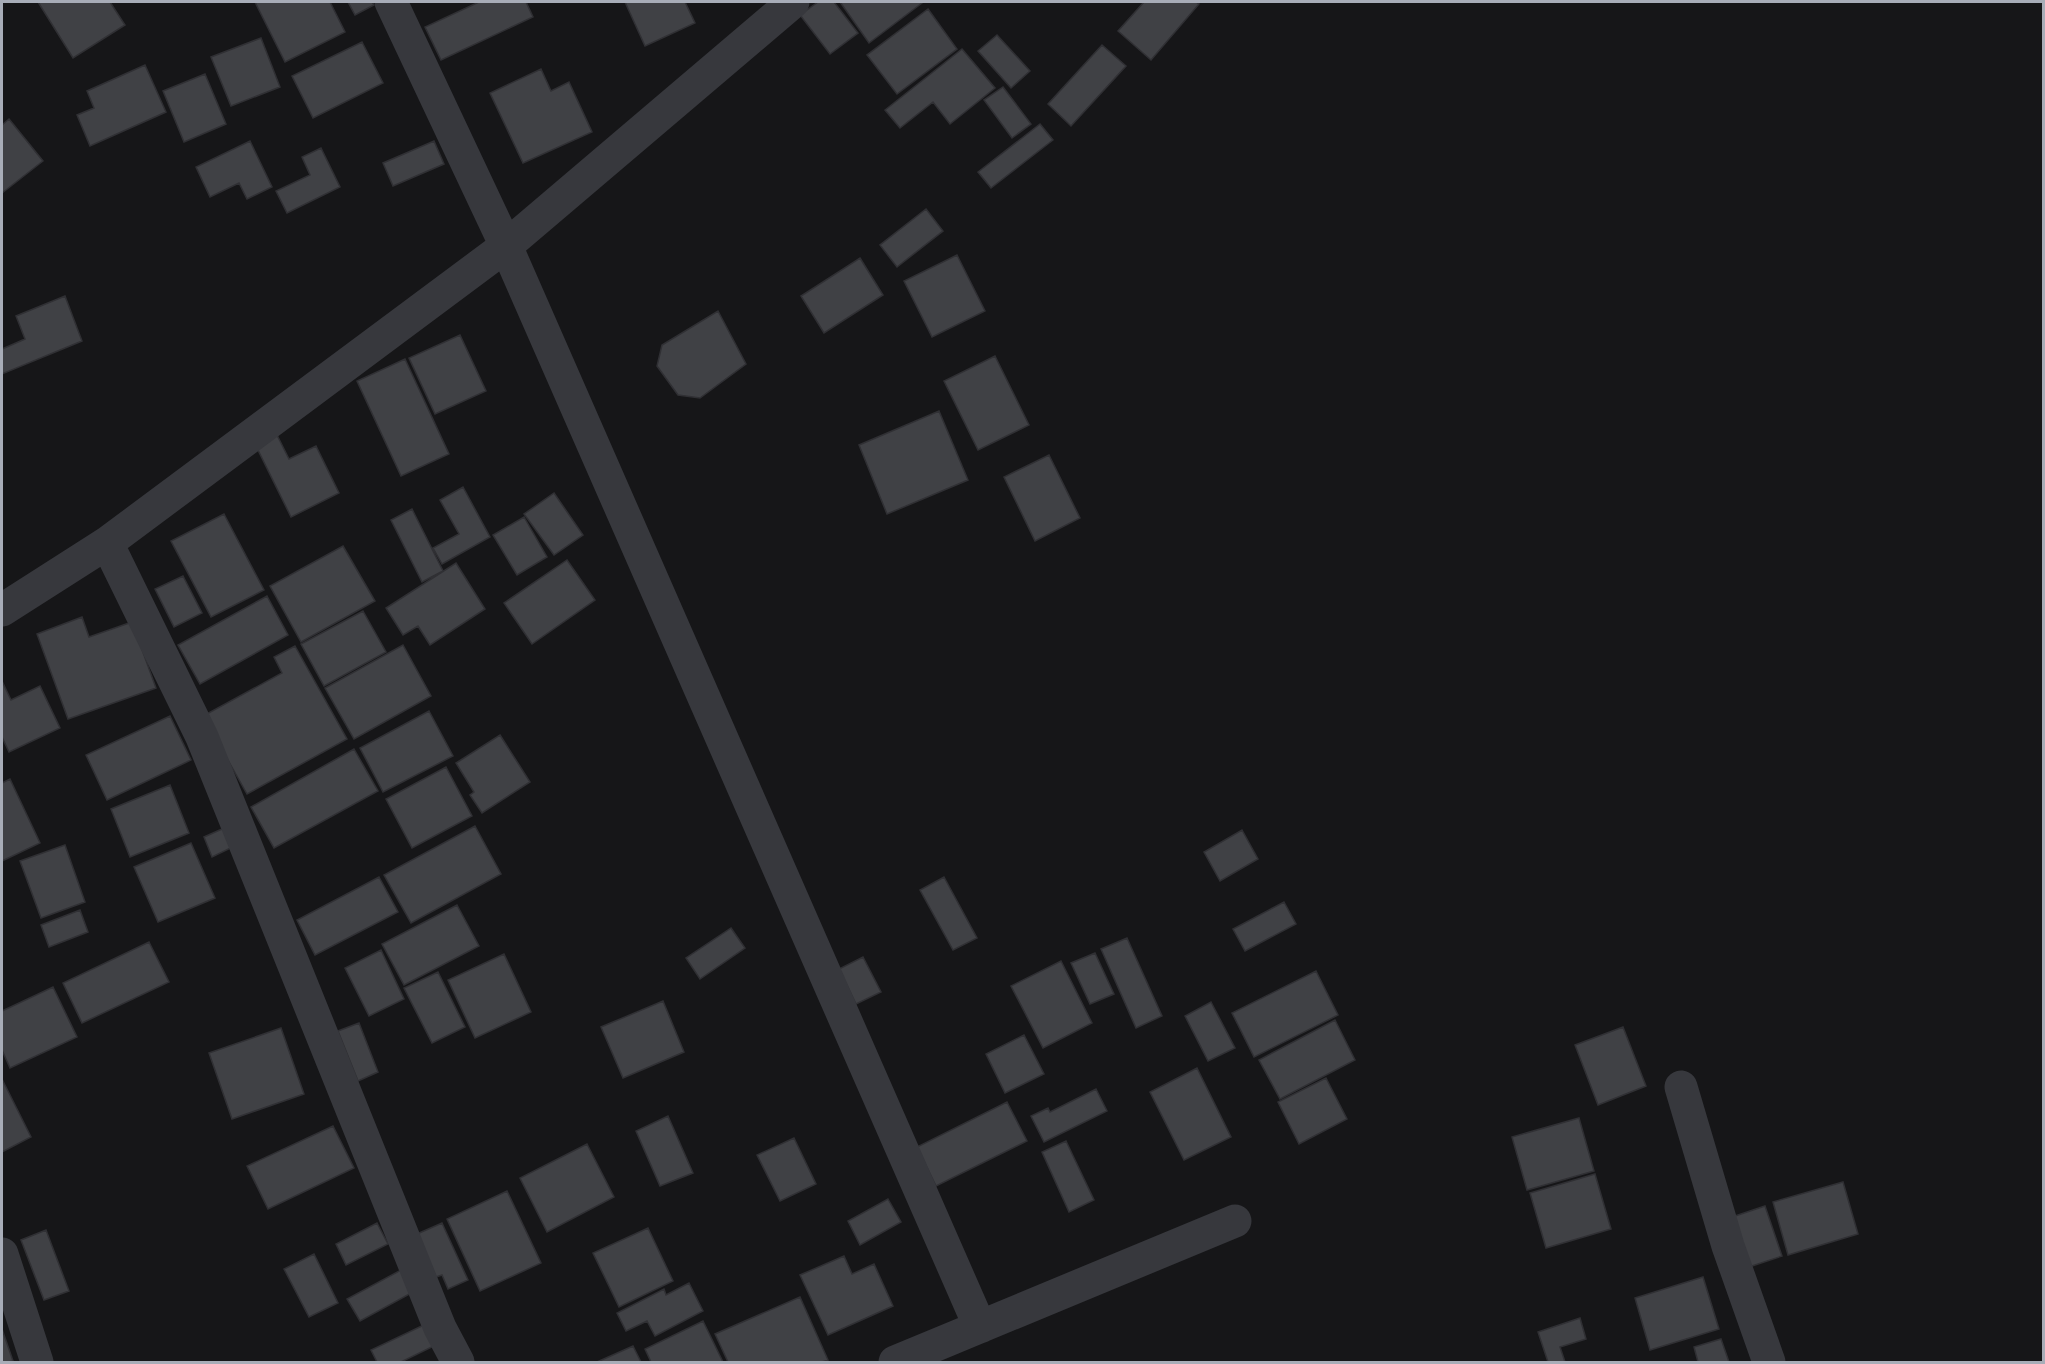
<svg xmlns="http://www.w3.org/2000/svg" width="2045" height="1364" font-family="Manrope,sans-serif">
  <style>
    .building { fill: #404145; stroke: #303034; stroke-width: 1.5 }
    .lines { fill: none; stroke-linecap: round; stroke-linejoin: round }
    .minor { stroke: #37383d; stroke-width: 33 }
  </style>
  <rect width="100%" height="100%" fill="#161618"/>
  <!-- building -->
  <path class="building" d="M38,2H110L125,25L73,58Z
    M255,2H330L345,32L285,62Z
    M348,2H372L374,5L355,15Z
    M479,2H526L533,17L441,60L425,27Z
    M625,2H685L695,23L645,46Z
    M818,2H834L858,33L830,54L800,15Z
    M840,2H921L922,3L869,43Z
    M1144,2H1196L1199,4L1151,60L1118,31Z
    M928,9L957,49L897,94L867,55Z
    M997,35L1030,71L1011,88L978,51Z
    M261,38L280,87L231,106L211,57Z
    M362,42L383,83L313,118L292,76Z
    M1102,45L1126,66L1071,126L1048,104Z
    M962,49L995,88L950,124L933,102L900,128L885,110Z
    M145,65L166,112L90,146L77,115L94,108L87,91Z
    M541,69L551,91L569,82L592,132L523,163L490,93Z
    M205,74L226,124L184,142L163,91Z
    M1003,87L1031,124L1012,138L984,100Z
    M9,119L43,161L2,193V125Z
    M1040,124L1053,140L991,188L978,172Z
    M250,141L272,187L247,199L239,183L210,197L196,167Z
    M434,141L444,164L393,186L383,163Z
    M321,148L340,187L287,213L276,191L310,175L302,157Z
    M926,209L943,231L897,267L880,245Z
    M957,255L985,311L932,337L904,281Z
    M860,258L883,295L824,333L801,296Z
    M65,296L82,341L2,374V349L25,339L16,316Z
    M718,311L746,364L700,398L678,395L657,366L662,345Z
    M460,335L486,391L435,414L409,358Z
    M995,356L1029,425L978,450L944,381Z
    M405,359L449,454L401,476L357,381Z
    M939,411L968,480L887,514L859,445Z
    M277,435L289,459L316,446L339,493L291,517L256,446Z
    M1049,455L1080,518L1035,541L1004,477Z
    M463,487L490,537L442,564L433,548L459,534L440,500Z
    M554,493L583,535L554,555L524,514Z
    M412,509L443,571L422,582L391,520Z
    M224,514L264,590L211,617L171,541Z
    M524,517L547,557L517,575L493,535Z
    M343,546L375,601L301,642L270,586Z
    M567,560L595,600L532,644L504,603Z
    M456,563L485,609L430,645L418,626L403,635L386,608Z
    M183,576L202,613L174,627L155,589Z
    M267,596L288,635L200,684L178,645Z
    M363,611L386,652L324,686L301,644Z
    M82,617L89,637L132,622L156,688L68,719L37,634Z
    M403,645L431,696L354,739L325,688Z
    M295,646L347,739L247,794L203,716L282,673L274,657Z
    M2,681L11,700L40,686L60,728L9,752L2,737Z
    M429,711L453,756L383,792L360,748Z
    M170,716L191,760L107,800L86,755Z
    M500,735L530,782L482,813L470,795L474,792L456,763Z
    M354,749L378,791L274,848L251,807Z
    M446,767L472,816L412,848L386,799Z
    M10,779L40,843L2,861V783Z
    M170,785L189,833L130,857L111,809Z
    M231,825L239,844L212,857L204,837Z
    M475,826L501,874L411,923L384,875Z
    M1242,830L1258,859L1220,881L1204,852Z
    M191,843L215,898L158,922L134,867Z
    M65,845L85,902L41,918L20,861Z
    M379,877L398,912L315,955L297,920Z
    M944,877L977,938L953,950L920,890Z
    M1284,902L1296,924L1245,951L1233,929Z
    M457,905L479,946L404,985L382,944Z
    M80,910L88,932L49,947L41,925Z
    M731,928L745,948L700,979L686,958Z
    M1127,938L1162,1016L1136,1028L1101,949Z
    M149,942L169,982L82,1023L63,983Z
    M381,950L404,999L369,1016L345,968Z
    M1095,953L1114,994L1090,1004L1071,963Z
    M504,954L531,1012L475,1038L448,980Z
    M863,957L881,992L856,1004L839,969Z
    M1061,961L1092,1023L1043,1048L1011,986Z
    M1316,971L1338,1015L1254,1057L1232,1013Z
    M438,972L465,1027L432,1043L404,988Z
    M53,987L77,1037L10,1068L2,1050V1011Z
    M663,1001L684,1052L623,1078L601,1027Z
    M1211,1002L1235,1048L1208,1061L1185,1016Z
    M1335,1020L1355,1060L1280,1099L1259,1060Z
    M359,1023L378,1072L358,1081L338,1031Z
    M1623,1027L1646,1086L1598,1105L1575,1045Z
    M281,1028L304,1094L232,1119L209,1053Z
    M1024,1035L1044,1074L1005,1093L986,1054Z
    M1197,1068L1231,1137L1184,1160L1150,1092Z
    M1326,1078L1347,1119L1299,1144L1278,1102Z
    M2,1079L31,1137L2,1152Z
    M1096,1089L1107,1111L1044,1142L1031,1116L1048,1108L1050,1112Z
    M1007,1102L1027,1141L936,1186L917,1147Z
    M668,1116L693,1173L660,1186L636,1131Z
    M1579,1118L1594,1171L1527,1190L1512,1137Z
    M333,1126L354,1168L268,1209L247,1166Z
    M794,1138L816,1184L780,1201L757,1155Z
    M1066,1141L1094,1200L1069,1212L1042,1152Z
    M587,1144L614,1197L547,1232L520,1178Z
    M1595,1174L1611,1229L1546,1248L1530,1193Z
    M1843,1182L1858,1234L1788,1255L1773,1202Z
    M507,1191L541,1263L480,1291L447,1219Z
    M888,1199L901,1222L860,1245L848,1221Z
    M1765,1206L1782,1256L1749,1267L1732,1217Z
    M377,1223L388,1244L346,1265L336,1244Z
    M442,1223L468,1280L448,1289L442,1275L436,1277L417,1234Z
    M648,1228L673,1281L619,1307L593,1253Z
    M46,1230L69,1291L44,1300L21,1240Z
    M314,1254L338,1303L309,1317L284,1269Z
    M844,1256L852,1274L874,1264L893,1306L828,1335L800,1275Z
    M403,1269L415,1291L360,1321L347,1299Z
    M1703,1277L1719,1329L1650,1350L1635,1298Z
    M689,1283L703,1311L655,1336L647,1321L626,1331L617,1313L664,1289L666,1295Z
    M800,1297L828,1360L822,1362H728L715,1334Z
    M1580,1318L1586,1339L1560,1347L1565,1362H1548L1538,1332Z
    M703,1321L723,1362H651L645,1349Z
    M428,1323L438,1344L401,1362H377L371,1350Z
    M2,1329L13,1361L8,1362H2Z
    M1721,1339L1729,1362H1698L1694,1347Z
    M633,1346L641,1362H597Z"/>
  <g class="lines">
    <!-- minor -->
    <path class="minor" d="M391,2L506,246L980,1327
      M107,543L202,737L440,1328L458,1362
      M2,610L107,543L506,246L793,2
      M1681,1087L1728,1246L1769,1362
      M2,1254L37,1362
      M895,1362L1235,1221"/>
  </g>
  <!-- border -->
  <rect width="2045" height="1364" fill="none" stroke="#a8adb8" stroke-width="6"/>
</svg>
